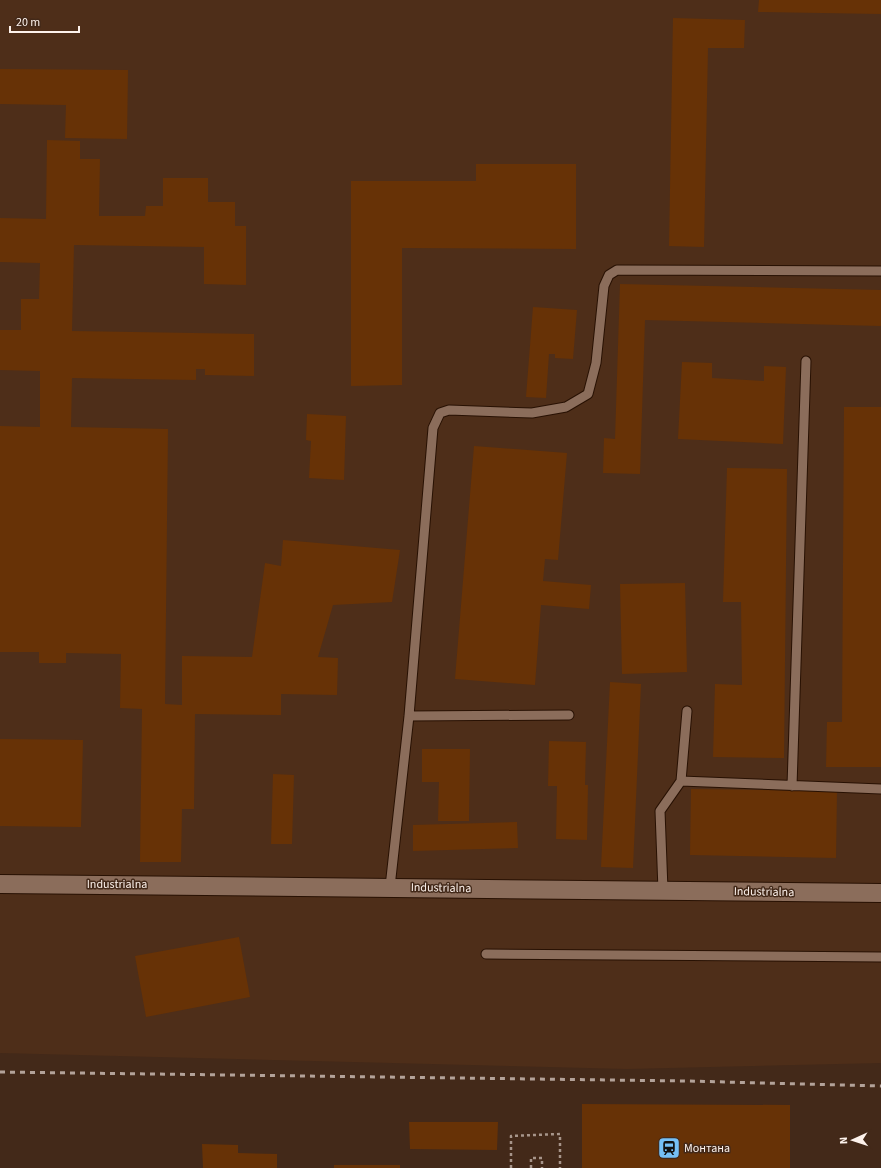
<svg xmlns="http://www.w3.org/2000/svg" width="881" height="1168" font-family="'Source Sans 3',sans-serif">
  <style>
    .built { fill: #4e2e19 }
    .building { fill: #673206 }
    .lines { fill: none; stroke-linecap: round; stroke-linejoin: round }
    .lane-casing { stroke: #281103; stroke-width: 11 }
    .street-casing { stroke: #281103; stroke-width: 20 }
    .path { stroke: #a7958a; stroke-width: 2.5; stroke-dasharray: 3 3; stroke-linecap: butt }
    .lane { stroke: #8b6d5b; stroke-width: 9 }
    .street { stroke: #8b6d5b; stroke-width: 18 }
    .rail { stroke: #b3a299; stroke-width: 3; stroke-dasharray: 5 5; stroke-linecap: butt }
    .labels { text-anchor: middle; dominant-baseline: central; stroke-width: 3; stroke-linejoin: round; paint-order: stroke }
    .street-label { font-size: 12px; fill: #fdf2ec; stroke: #432919 }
    .poi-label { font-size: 12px; fill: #fdf2ec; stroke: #432919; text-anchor: start }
  </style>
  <rect width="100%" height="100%" fill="#432919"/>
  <!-- built -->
  <path class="built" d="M0,0H881V1063L627,1069L0,1053Z"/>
  <!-- building -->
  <path class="building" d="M759,0H881V14L758,12Z
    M673,18L745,20L744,48H708L704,247L669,246Z
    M0,69L128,70L127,139L65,138L66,105L0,104Z
    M47,140L80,141V159H100L99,216H145L146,206H163V178H208V202H235V226H246V285L204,284V247L74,245L72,331L254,334V376L205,375V369H196V380L72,378L71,427L168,429L165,704L182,705V656L252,657L265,563L281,566L283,540L400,550L392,602L333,605L318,657L338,658L337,695L281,694V715L195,714L194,809H182L181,862H140L142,709L120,708L121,654L66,653V663H39V652H0V426L40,427V371L0,370V330H21V299H39L40,263L0,262V218L46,219Z
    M476,164H576V249L402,248V385L351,386V181H476Z
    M620,284L881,290V326L645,320L640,474L603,473L604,438L615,439Z
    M533,307L577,310L573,359L555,358V354H549L546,398L526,397Z
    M682,362L712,363V378L764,381V366L786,367L783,444L678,439Z
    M844,407H881V767H826L827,722H842Z
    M307,414L346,416L344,480L309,478L311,441L306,440Z
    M474,446L567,453L558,560L545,559L543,581L591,585L589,609L541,605L535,685L455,679Z
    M727,468L787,469L784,758L713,757L715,684L742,685L741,602H723Z
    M685,583L687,672L622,674L620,584Z
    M610,682L641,684L633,868L601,867Z
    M0,739L83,740L81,827L0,826Z
    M549,741L586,742L585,785H588L587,840L556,839L557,786H548Z
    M422,749H470L469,821H438L439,782H422Z
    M273,774L294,775L292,844H271Z
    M691,789L837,791L836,858L690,855Z
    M517,822L518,848L413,851V825Z
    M239,937L250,997L146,1017L135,956Z
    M582,1104L790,1105V1168H582Z
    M409,1122H498L497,1150L410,1149Z
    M202,1144L238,1145V1153L277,1154V1168H203Z
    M334,1165H400V1168H334Z"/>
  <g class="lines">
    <!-- lane casing -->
    <g class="lane-casing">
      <path id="lane" d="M409,716L569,715
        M681,781L881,789
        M792,786L806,361
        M390,887L409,716L433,428L440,413L449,410L532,413L566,407L588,394L596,363L604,286L609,275L617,270L881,271
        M663,890L660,811L681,781L687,711
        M486,954L881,957"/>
    </g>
    <!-- street casing -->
    <g class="street-casing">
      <path id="street" d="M0,884L881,893"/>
    </g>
    <!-- path -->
    <path class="path" d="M511,1168V1136L560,1134V1168
      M531,1168V1158H542V1168"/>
    <!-- lane -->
    <use href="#lane" class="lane"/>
    <!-- street -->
    <use href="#street" class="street"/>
    <!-- rail -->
    <path class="rail" d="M0,1072L686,1081L881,1086"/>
  </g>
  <!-- icons -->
  <defs>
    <g id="station-square" transform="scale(1.15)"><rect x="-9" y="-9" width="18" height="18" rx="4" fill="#75c0f6" stroke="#432919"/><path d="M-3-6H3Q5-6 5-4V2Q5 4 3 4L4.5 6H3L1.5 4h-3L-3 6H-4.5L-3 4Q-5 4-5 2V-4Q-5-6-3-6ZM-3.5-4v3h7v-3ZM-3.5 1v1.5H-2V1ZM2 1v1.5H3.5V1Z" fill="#111"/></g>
  </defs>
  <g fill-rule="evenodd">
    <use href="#station-square" x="669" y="1148"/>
  </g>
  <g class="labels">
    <!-- street labels -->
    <g class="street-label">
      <text x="117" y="884">Industrialna</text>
      <text transform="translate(441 888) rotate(1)">Industrialna</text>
      <text transform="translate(764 892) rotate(1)">Industrialna</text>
    </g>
    <!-- poi labels -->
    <g class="poi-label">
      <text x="684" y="1148">Монтана</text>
    </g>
  </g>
  <!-- north arrow -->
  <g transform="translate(853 1140) rotate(267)" stroke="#432919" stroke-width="3" paint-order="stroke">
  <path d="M0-3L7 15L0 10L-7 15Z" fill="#fdf2ec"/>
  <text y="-6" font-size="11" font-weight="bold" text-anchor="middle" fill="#fdf2ec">N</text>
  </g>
  <!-- scale -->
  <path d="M10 26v6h69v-6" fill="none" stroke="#fdf2ec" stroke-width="2"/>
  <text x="16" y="26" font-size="12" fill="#fdf2ec" stroke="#432919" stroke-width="3" paint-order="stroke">20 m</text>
</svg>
